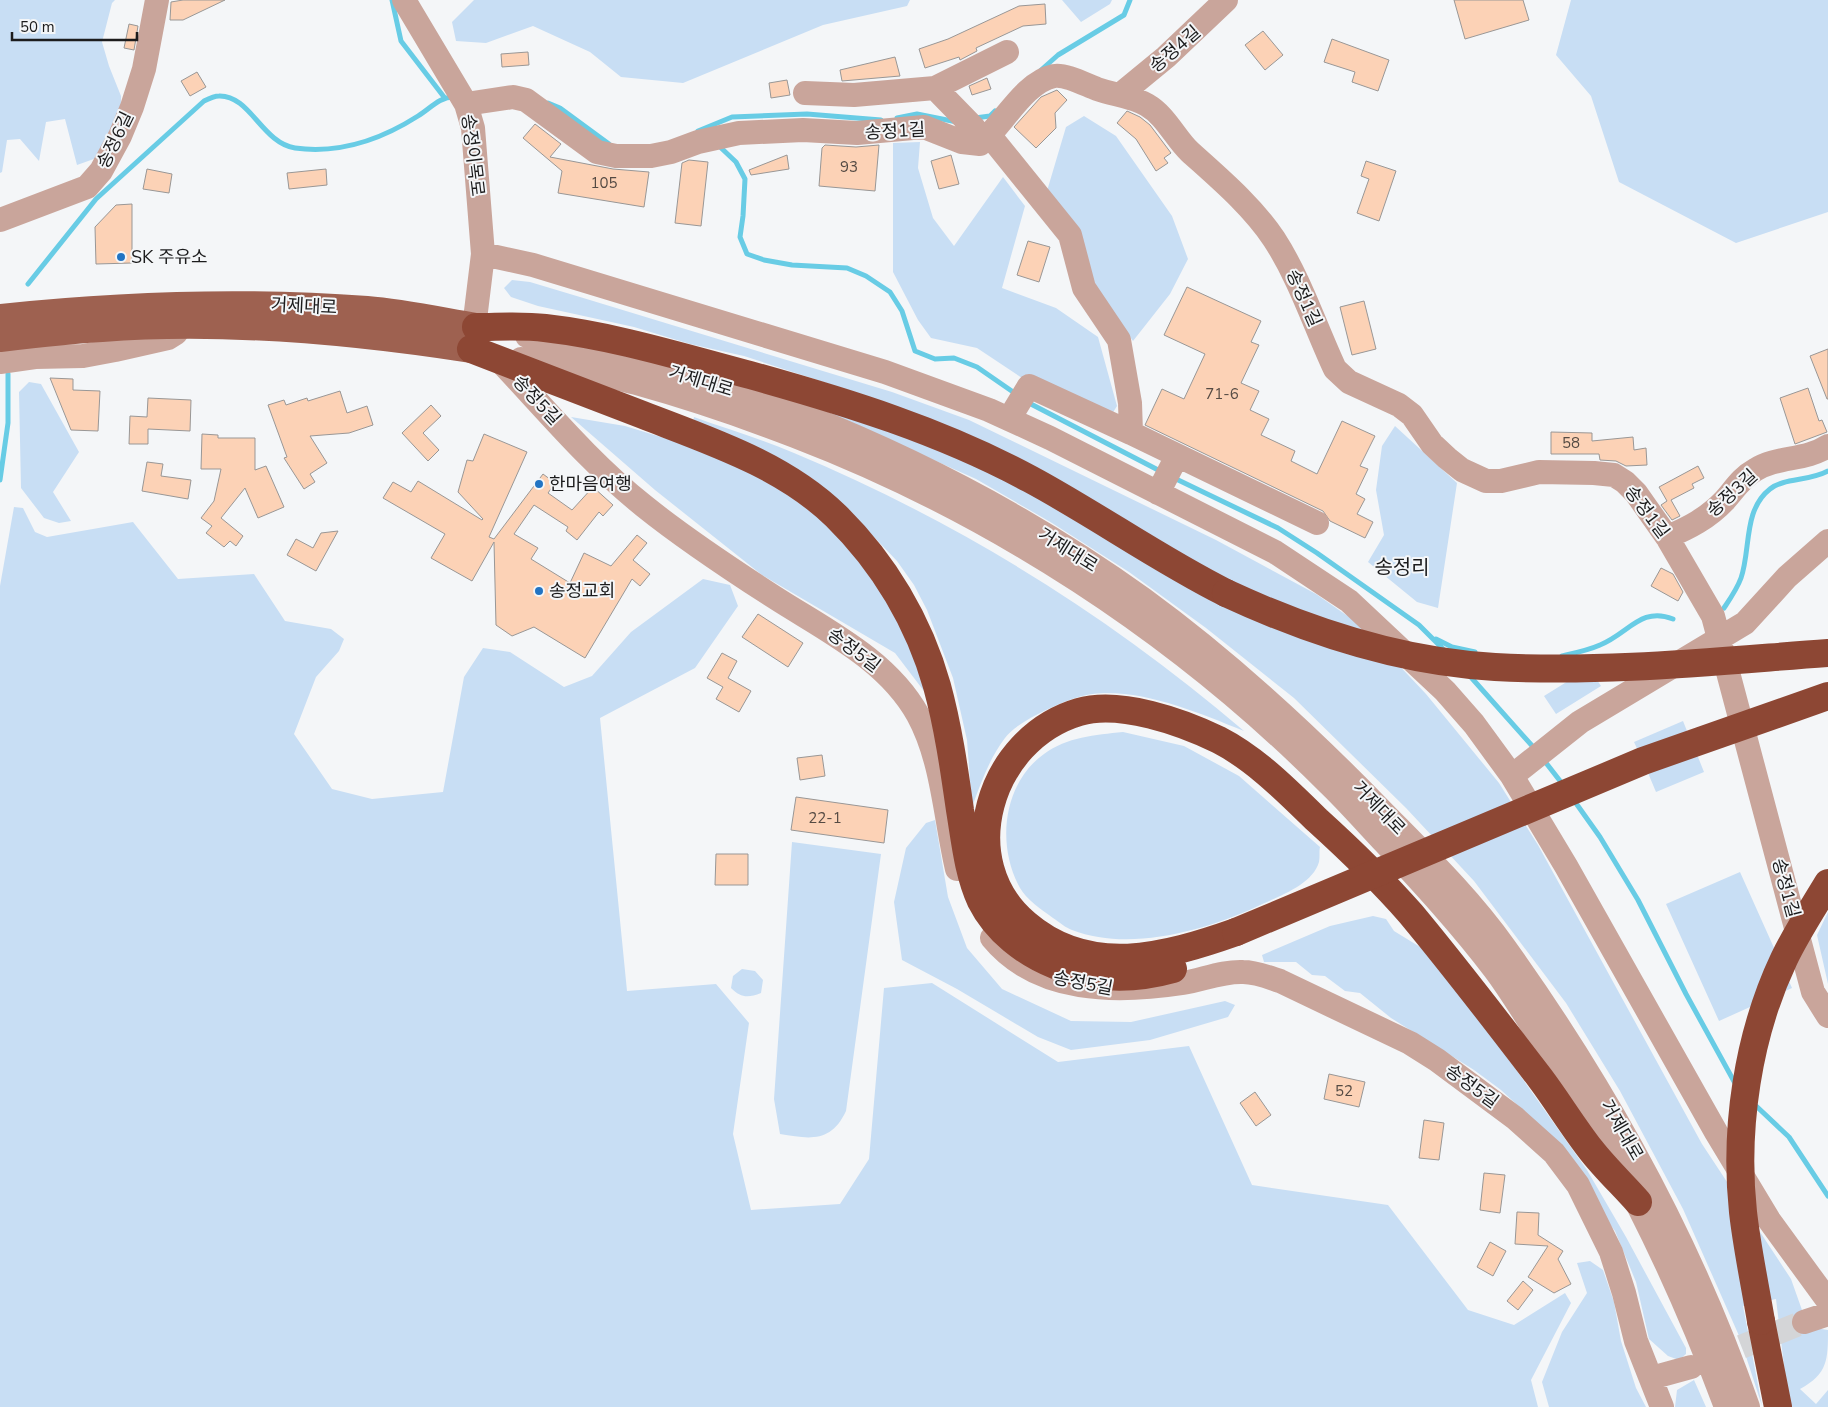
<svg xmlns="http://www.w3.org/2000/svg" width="1828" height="1407" font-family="'Nunito Sans','Noto Sans KR',sans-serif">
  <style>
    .green { fill: #c8def4 }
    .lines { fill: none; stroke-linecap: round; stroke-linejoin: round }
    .stream { stroke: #68cce5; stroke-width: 5 }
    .building { fill: #fcd2b6; stroke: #999796 }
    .minor-tunnel { stroke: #d4d5d7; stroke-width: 24; stroke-dasharray: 24 12; stroke-linecap: butt }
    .minor { stroke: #c9a59b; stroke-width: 24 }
    .major { stroke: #9e6150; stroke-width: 28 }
    .highway { stroke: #8d4734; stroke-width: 28 }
    .highway-bridge { stroke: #8d4734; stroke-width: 28 }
    .poi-dot { fill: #2274c3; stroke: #f4f6f8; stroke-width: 2 }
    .labels { text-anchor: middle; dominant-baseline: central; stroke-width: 4; stroke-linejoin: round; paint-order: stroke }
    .number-label { font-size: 15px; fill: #544a43 }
    .street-label { font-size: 18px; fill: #1c1c1d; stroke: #f4f6f8 }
    .poi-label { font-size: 18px; fill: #1c1c1d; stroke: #f4f6f8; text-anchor: start }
    .quarter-label { font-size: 20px; fill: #1c1c1d; stroke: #f4f6f8 }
  </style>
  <rect width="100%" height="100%" fill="#f4f6f8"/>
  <!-- green -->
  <path class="green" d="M0,0H115L112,3L102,42L109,66L121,96V120L105,155L77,165L65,119L46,122L39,161L20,139L7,140L2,172L0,173Z
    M474,0H910L907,6L823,25L683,83L621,77L590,52L533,26L486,43L456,41L452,22Z
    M1062,0H1112L1110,4L1081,22Z
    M1571,0H1828V212L1736,243L1619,182L1591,96L1556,55Z
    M1084,116L1116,136L1172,216L1188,259L1170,294L1133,341L1096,289L1047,191L1066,127Z
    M920,142L918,168L933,218L954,246L1003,177L1025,206L1002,288L1056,308L1098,337L1117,406L1112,414L1022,378L977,348L931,338L918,320L893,272V143Z
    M512,280L530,282L580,297L892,392L969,420L1216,540L1316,594L1362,626L1426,694L1499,783L1538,845L1702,1144L1791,1279L1808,1327L1828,1330C1828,1359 1828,1374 1800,1389L1816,1404L1828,1390V1407H1789L1776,1299L1743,1306L1762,1406L1740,1338L1683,1209L1620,1091L1566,1003L1511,930L1474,881L1406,808L1294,698L1206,628L1129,572L1052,523L976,479L833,415L851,391L744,356L690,344L634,327L538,306L511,297L504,288Z
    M29,382L41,384L79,452L53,492L71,521L59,523L44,518L21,488L19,392Z
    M571,417L625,426L684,444L772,482L820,518L858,559L889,600L913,644L930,699L895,653L762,575L655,490Z
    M694,417C727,429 761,439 794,453C957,521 1110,616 1244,731C1202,714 1150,692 1104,693C1084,693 1063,702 1046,710C1032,717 1014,726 1005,738C989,759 981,783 972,807L967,740L953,678L927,610L914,585L897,561L850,512L693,423Z
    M1395,426L1457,483L1438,608L1417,602L1368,562L1384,535L1376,490L1382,446Z
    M14,507L23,508L35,532L47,537L133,522L178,579L254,574L285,621L331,629L344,639L339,651L316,677L294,734L332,789L372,799L443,792L464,677L483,648L510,652L564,687L592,676L631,632L703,579L730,585L738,606L695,668L600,718L627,991L716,984L749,1023L733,1134L751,1210L840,1204L869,1159L884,988L932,983L1058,1062L1189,1046L1252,1185L1388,1205L1468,1310L1514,1325L1565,1293L1571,1303L1531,1380L1538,1407H0V586Z
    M1589,668L1601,686L1556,714L1544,696Z
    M1683,721L1691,741L1643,761L1634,742Z
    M1123,732L1184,746L1239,776L1320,847C1319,851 1320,857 1319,862C1312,886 1276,897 1256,907C1203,931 1129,952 1072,930C1066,928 1059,922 1053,918C1042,910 1026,899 1020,888C996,845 1003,783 1044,754C1067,737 1095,735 1123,732Z
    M1696,752L1704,772L1656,792L1648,773Z
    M935,820L948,897L967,948L1002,989L1071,1021L1131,1022L1225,1001L1235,1005L1228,1017L1150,1040L1071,1050L1038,1037L957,989L902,960L894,902L906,848L926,823Z
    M792,842L881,854L846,1111C831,1143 810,1139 780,1134L774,1099Z
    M1740,872L1792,988L1719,1021L1666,904Z
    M1828,912V984L1817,935Z
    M1373,916L1386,919L1394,931L1425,950L1473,1009L1587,1170L1626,1237L1686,1348V1354L1679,1360L1668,1356L1649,1339L1636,1282L1615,1231L1526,1113L1501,1090L1474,1070L1391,1018L1360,993L1345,991L1325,976L1312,975L1296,962H1264L1262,955L1330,926Z
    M742,969L755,971L763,980L761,993C748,998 741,998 731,988L733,976Z
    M1590,1261L1603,1270L1614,1302L1621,1341L1636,1388L1646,1407H1549L1542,1382L1562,1332L1587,1293L1577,1263Z
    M1694,1380L1706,1407H1675L1677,1390Z"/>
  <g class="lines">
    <!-- stream -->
    <path class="stream" d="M392,0L401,41L444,97
      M1040,71L1058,55L1124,15L1130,0
      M548,103L560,108L609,144
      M897,118L917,114L957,122
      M975,118L990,116L995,111
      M698,131L732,117L807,114L881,120
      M718,145L736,162L745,179L743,216L740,237L747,254L764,260L792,265L847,268L866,276L890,292L902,311L915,351L935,359L954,358L977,367L1016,394
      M28,284L96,199L204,101C208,99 214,96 219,96C250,95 262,143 295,148C339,154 382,139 418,116C431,108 439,97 454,97
      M1027,402L1162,472
      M1174,478L1278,528L1317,553L1419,625L1445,651
      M0,480L8,423V374
      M1724,608C1730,599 1737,589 1741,578C1751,549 1743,510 1770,489C1783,478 1811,481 1828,471
      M1436,639L1452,647L1475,652
      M1562,656C1575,653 1589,650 1600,645C1628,634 1641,606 1673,619
      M1469,675L1535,749
      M1543,759L1564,786
      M1573,799L1600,837L1638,900L1686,994L1736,1085
      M1754,1104L1789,1137L1828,1196"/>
  </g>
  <!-- building -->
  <path class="building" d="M183,0H225L183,20H170L171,2Z
    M1454,0H1523L1529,20L1465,39Z
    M1045,4L1046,24L1023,26L978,47L976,48L977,51L960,60L959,57L925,68L919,49L948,39L1019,6Z
    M129,24L138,26L134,50L124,48Z
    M1263,31L1283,55L1265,70L1245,45Z
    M1332,39L1389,60L1378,91L1352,82L1355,72L1324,62Z
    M528,52L529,65L502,67L501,54Z
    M895,57L900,76L842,81L840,70Z
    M197,72L206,87L190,96L181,81Z
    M987,78L991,89L972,95L969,86Z
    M787,80L790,95L771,98L769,83Z
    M1057,90L1067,100L1055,113L1056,128L1036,148L1014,127L1041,97Z
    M1127,111L1140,117L1150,125L1171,153L1164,158L1168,163L1156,171L1136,139L1117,123Z
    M535,124L561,144L550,157L613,169L649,172L644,207L558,193L562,171L523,138Z
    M825,145L856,147L879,145L875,191L819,186L822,148Z
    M787,155L789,169L751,175L749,170Z
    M951,155L959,184L939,189L931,161Z
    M689,160L708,162L701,226L675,223L682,163Z
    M1366,161L1396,171L1379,221L1357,213L1369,179L1361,176Z
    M147,169L172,174L169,193L143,189Z
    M326,169L327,185L289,189L287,173Z
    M132,204V263L96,264L95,227L116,205Z
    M1028,241L1050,247L1039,282L1017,275Z
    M1187,287L1261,321L1251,342L1259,345L1241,383L1259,391L1250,410L1269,419L1261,435L1295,451L1291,461L1317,474L1342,421L1375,436L1360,466L1368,469L1356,494L1365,499L1357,514L1373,522L1365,538L1330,521L1323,511L1145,425L1162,389L1184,399L1205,354L1164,335Z
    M1364,301L1376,349L1352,355L1340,307Z
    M1828,349V399H1827L1810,356Z
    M50,378L73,379V390L100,391L98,431L71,430Z
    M1808,388L1819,421L1822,420L1827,432L1795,444L1780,398Z
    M340,391L347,413L367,406L373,425L349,433L310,436L327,463L310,474L315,482L304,489L284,458L287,457L268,405L284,400L286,405L307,398L308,401Z
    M148,398L191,400L190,431L148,429V444H129L130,416L147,417Z
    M431,405L441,416L423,433L439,450L428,461L402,433Z
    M1551,432L1592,433V441L1633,437L1634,450L1646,448L1647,465L1626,466L1616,461L1600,460L1599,454H1551Z
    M202,434L218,435V438H255V470L266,466L284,507L258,518L245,488L221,518L243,536L236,546L230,541L224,547L206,533L212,526L201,518L214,501L221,469H201Z
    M484,434L527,452L489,537L494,539L543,474L555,483L548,493L572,510L593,487L613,505L603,516L599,512L577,540L566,531L568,527L534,505L514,534L538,548L531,559L570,583L584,553L611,566L637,535L647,543L633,560L650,574L640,586L632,579L585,658L534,627L512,636L496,625L494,542L472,581L431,558L445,534L383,498L393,482L411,492L418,481L482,520L483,519L458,492L467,460L473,461Z
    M147,462L163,464L161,476L191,480L188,499L142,491Z
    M1698,466L1704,478L1692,484L1694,488L1671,500L1680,516L1672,520L1661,505L1667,501L1659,487Z
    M338,531L316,571L287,555L296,539L313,548L321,533Z
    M1661,568L1673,574L1683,592L1678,601L1651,586Z
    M758,614L803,643L788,667L742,637Z
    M722,653L737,661L728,678L751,691L739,712L716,699L723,687L707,678Z
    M822,755L825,776L800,780L797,758Z
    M796,797L888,810L884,843L791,830Z
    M716,854H748V885H715Z
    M1329,1074L1365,1082L1359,1107L1324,1099Z
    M1255,1092L1271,1115L1256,1126L1240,1103Z
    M1424,1120L1444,1123L1439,1160L1419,1158Z
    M1484,1173L1505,1175L1500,1213L1480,1210Z
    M1517,1212L1539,1213L1538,1235L1563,1251L1558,1259L1571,1284L1554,1293L1528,1277L1548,1246L1515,1244Z
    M1490,1242L1506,1251L1493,1276L1477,1267Z
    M1523,1281L1533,1290L1518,1310L1507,1301Z"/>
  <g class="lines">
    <!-- minor-tunnel -->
    <path class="minor-tunnel" d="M1708,1360L1804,1322"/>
    <!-- minor -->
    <path class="minor" d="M404,0L466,104L473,128L483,254L472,344
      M935,88L974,128L980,144
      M805,93L854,95L935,88L1007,52
      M1121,94L1166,57L1226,0
      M466,104L513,97L526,100L597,152L616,156H651L671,152L698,142L739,133L803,130L857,133L924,127L962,142L980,144C1003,125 1024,82 1054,76C1066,74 1086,85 1097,89C1114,95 1132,96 1147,105C1166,116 1175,138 1190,152C1220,179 1252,206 1274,239C1300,279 1315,326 1335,369L1349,382L1399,405L1412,415L1432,444L1447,458L1462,470L1486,481H1501L1539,472L1594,473L1614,475L1625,482L1636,493L1667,537L1713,616L1813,992L1828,1016
      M990,136L1070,235L1084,288L1119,340L1130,403L1131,433L1029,386L1009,419
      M0,220L87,187L101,171L120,136L132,107L144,69L157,0
      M483,254L533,265L885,372L989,410L1050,438L1275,552L1349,601L1445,691L1474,724L1512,776L1566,866L1716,1132L1769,1220L1828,1301
      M527,336C621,358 715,380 806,416C924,463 1040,525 1143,599C1228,661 1306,733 1379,808C1423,853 1469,897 1505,948C1606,1089 1691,1243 1748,1407
      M521,359C559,367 598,373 636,383C690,398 743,416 795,436C993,512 1177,632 1327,782C1347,801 1366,823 1385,843C1423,884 1461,925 1495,970C1510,990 1523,1012 1537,1033C1616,1150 1677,1275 1726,1407
      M500,361C546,410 591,464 644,506C685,539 729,568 774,597C825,630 887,659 918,715C943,761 945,818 957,869
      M0,362L35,357L83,356L115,350L168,338L176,333L180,326
      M1131,433L1317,523
      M1158,493L1177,456
      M1667,537C1689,528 1708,518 1725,500C1734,490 1742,477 1755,470C1777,456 1805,461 1828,446
      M1512,776L1580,722L1745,623L1787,577L1828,541
      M992,938C1038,994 1117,993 1183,983C1202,980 1223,971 1243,972C1256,972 1268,977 1280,981L1410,1043L1437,1060L1515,1118L1554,1153L1578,1185L1611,1252L1624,1293L1636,1341L1662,1407
      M1804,1322L1828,1314
      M1651,1378L1691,1367"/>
    <!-- major -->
    <path class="major" d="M0,318C123,305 244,301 367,310C403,313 440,321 476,327
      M0,338C34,334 68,330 102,328C220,319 355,331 471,349"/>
    <!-- highway -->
    <path class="highway" d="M476,327C498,327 522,325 545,328C615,336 682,357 750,375C847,402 941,431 1030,479C1097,515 1158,559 1226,593
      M471,349C528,371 586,393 643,415C710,441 784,465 836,516C884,563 919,622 937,686C948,726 954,768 960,810C965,840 968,873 981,901C996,931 1025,953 1055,965C1093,979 1134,980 1173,969
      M1236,932C1165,957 1089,978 1026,924C952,862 988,739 1079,712C1120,700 1182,722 1219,740C1256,759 1287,791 1317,820C1349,849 1382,881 1411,914C1455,967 1498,1023 1540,1078C1558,1102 1573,1127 1591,1150C1605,1168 1623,1185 1638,1202
      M1761,1321L1778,1407"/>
    <!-- highway-bridge -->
    <path class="highway-bridge" d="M1226,593C1310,632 1401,662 1495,667C1606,673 1718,661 1828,653
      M1236,932L1643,761L1828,696
      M1761,1321C1755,1285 1747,1248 1743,1212C1734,1128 1748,1035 1784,959C1797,932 1813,908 1828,883"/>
  </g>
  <!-- markers -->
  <g class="poi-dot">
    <circle cx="121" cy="257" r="5"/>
    <circle cx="539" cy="484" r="5"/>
    <circle cx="539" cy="591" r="5"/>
  </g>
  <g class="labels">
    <!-- number labels -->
    <g class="number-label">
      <text x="849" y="167">93</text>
      <text x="604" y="183">105</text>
      <text x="1222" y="394">71-6</text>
      <text x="1571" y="443">58</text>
      <text x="825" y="818">22-1</text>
      <text x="1344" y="1091">52</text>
    </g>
    <!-- street labels -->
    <g class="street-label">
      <text transform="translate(1175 49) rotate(-41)">송정4길</text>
      <text transform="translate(895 131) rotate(-3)">송정1길</text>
      <text transform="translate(115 140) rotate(-64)">송정6길</text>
      <text transform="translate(473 155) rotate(83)">송정이목로</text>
      <text transform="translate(1304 298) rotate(66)">송정1길</text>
      <text transform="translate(304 306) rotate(3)">거제대로</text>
      <text transform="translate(701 381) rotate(17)">거제대로</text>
      <text transform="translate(537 400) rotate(47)">송정5길</text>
      <text transform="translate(1732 493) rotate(-42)">송정3길</text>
      <text transform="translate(1647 512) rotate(53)">송정1길</text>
      <text transform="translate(1068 550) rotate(32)">거제대로</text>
      <text transform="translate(854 650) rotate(37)">송정5길</text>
      <text transform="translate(1379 808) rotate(46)">거제대로</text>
      <text transform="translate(1786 888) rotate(75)">송정1길</text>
      <text transform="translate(1083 983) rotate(11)">송정5길</text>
      <text transform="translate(1472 1086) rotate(36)">송정5길</text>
      <text transform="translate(1622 1130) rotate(60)">거제대로</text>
    </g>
    <!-- poi labels -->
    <g class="poi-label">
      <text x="131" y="257">SK 주유소</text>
      <text x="549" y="484">한마음여행</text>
      <text x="549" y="591">송정교회</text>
    </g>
    <!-- quarter labels -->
    <g class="quarter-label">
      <text x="1402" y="567">송정리</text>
    </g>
  </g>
  <!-- scale -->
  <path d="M12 32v8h125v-8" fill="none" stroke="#1c1c1d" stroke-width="2.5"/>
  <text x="20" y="32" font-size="15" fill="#1c1c1d" stroke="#f4f6f8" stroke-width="4" paint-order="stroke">50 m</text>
</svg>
